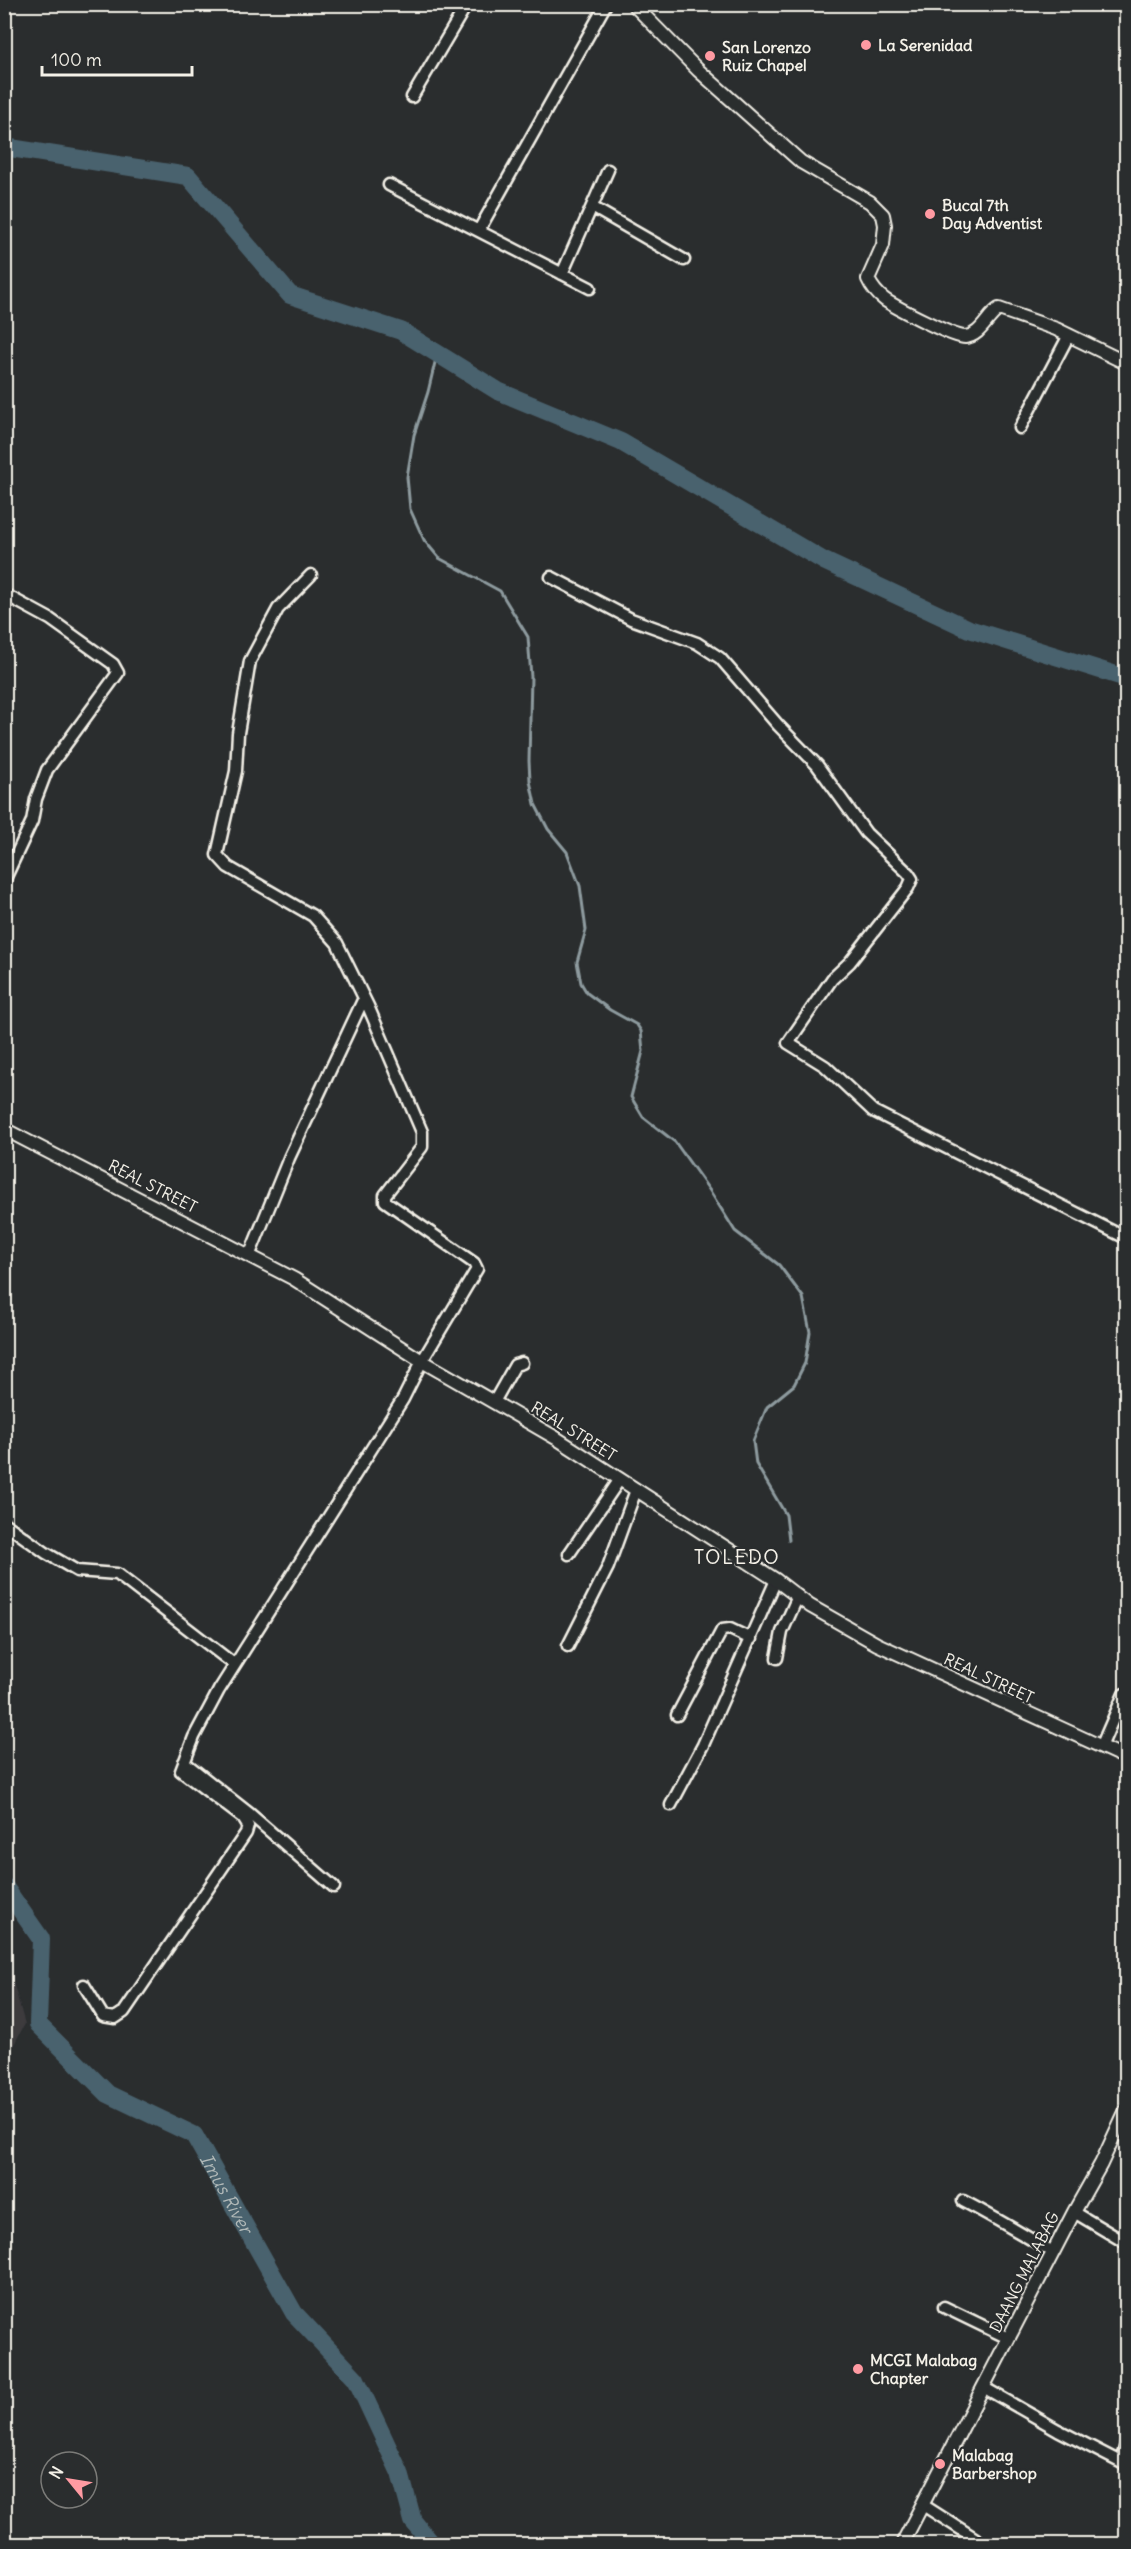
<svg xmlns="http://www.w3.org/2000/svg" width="1131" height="2549" font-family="Delius,sans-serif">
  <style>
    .built { fill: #3c3a3e }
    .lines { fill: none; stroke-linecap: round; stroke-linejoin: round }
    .stream { stroke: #8e9b9f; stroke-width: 3 }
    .river { stroke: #4a626e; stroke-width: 18 }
    .minor-casing { stroke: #f4f1e8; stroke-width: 15 }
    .tertiary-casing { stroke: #f4f1e8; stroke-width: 16 }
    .minor { stroke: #2a2d2e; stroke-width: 10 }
    .tertiary { stroke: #2a2d2e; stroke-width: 12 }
    .poi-dot { fill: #ff9aa2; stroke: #2a2d2e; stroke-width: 2 }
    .labels { text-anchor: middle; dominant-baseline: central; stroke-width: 4.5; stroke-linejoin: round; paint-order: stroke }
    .poi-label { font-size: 16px; font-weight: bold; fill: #f4f1e8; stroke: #2a2d2e; text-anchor: start }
    .street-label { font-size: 16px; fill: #f4f1e8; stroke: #2a2d2e }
    .water-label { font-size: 18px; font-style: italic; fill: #b0b8b7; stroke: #2a2d2e }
    .quarter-label { font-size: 20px; letter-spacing: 1.5px; fill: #f4f1e8; stroke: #2a2d2e }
  </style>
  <rect width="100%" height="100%" fill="#2a2d2e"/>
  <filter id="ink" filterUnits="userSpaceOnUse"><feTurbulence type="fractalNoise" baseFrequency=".0167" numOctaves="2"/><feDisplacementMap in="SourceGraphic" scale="12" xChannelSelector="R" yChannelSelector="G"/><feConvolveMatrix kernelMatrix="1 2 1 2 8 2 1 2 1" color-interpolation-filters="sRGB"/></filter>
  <g filter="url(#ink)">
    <!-- built -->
    <path class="built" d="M5,1954L25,2024L5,2061L4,1954Z"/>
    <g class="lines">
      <!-- stream -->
      <path class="stream" d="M437,354L428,392L414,435L407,477L410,509L424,540L439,558L500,591L528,637L531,677L529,761L530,781L535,804L548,829L567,852L580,886L586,930L577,962L581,983L587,993L610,1010L637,1025L641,1031L643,1051L631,1097L643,1117L675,1142L710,1191L735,1231L779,1265L803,1297L810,1332L805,1363L794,1385L767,1407L753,1441L756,1464L786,1515L789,1540"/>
      <!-- river -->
      <g class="river">
        <path d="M4,147L188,176L290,295L401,331L498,391L621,442L824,561L969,629L1126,678"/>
        <path id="s1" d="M4,1886L41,1939L38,2024L108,2094L194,2135L294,2313L356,2379L400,2473L413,2521L432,2544"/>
      </g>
      <!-- minor casing -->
      <g class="minor-casing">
        <path id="minor" d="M412,97L467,4
          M389,185L590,288
          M592,207L684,260
          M479,230L606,4
          M562,274L608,170
          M1020,428L1069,335
          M551,577L631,619L697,643L720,658L778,725L817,765L866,833L908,873L912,879L908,888L850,962L832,979L788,1043L825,1066L873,1111L1126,1238
          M4,594L50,619L113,664L118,673L47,770L36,799L32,821L4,881
          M250,1254L289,1158L364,998
          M494,1402L515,1365L522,1363
          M4,1523L46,1553L77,1571L117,1574L235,1665
          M569,1554L620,1479
          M568,1646L608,1567L636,1490
          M777,1658L782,1632L798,1596
          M677,1715L722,1630L730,1629L751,1639
          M1101,1747L1124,1694
          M184,1762L250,1814L334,1887
          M671,1805L703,1745L776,1580
          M84,1985L103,2016L115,2018L124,2012L246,1833L248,1826L243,1818L181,1771L194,1737L219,1690L403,1399L422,1361L477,1269L474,1263L385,1201V1195L422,1147V1132L368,1006L337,943L313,916L228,867L217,855L236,771L238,733L250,661L278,609L311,575
          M963,2201C994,2217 1023,2235 1053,2252
          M1074,2212L1126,2243
          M944,2307L1008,2338
          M983,2387L1058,2430L1126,2465
          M1121,2462L1126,2444
          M923,2505L984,2544"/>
      </g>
      <!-- tertiary casing -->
      <g class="tertiary-casing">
        <path id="tertiary" d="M633,4L698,70L801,162L870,202L883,215L885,225L883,245L868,279C872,288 877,294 885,300C897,308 953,337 965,337C981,336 987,316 999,309L1056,329L1126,363
          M4,1129L294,1279L422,1361L556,1438L776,1580L810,1606L877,1644L1126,1758
          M902,2544L1074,2212L1101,2164L1126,2110"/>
      </g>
      <!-- minor -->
      <use href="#minor" class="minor"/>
      <!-- tertiary -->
      <use href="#tertiary" class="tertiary"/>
    </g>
  </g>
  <!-- markers -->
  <g class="poi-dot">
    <circle cx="866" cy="45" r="6"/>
    <circle cx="710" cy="56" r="6"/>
    <circle cx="930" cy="214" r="6"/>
    <circle cx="858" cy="2369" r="6"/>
    <circle cx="940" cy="2464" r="6"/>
  </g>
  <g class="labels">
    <!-- poi labels -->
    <g class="poi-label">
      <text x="878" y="45">La Serenidad</text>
      <text x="722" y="47">San Lorenzo<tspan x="722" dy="18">Ruiz Chapel</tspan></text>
      <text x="942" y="205">Bucal 7th<tspan x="942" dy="18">Day Adventist</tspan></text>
      <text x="870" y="2360">MCGI Malabag<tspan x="870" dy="18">Chapter</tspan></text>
      <text x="952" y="2455">Malabag<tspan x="952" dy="18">Barbershop</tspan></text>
    </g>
    <!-- street labels -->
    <g class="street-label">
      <text transform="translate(153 1186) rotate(27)">REAL STREET</text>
      <text transform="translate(574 1431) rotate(32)">REAL STREET</text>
      <text transform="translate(989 1678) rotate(25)">REAL STREET</text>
      <text transform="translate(1024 2272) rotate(-63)">DAANG MALABAG</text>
    </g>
    <!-- water labels -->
    <g class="water-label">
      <text stroke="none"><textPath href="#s1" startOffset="411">Imus River</textPath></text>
    </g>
    <!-- quarter labels -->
    <g class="quarter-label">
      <text x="737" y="1556">TOLEDO</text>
    </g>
  </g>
  <!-- margin -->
  <rect width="1131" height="2549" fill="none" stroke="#2a2d2e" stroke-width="24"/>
  <rect x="12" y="12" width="1107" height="2525" fill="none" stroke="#f4f1e8" stroke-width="2" filter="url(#ink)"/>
  <!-- north arrow -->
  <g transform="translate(69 2480) rotate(300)"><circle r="28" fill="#2a2d2e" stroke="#7b7b78" stroke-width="1.5"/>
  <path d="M0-4.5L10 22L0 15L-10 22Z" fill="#ff9aa2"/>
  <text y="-9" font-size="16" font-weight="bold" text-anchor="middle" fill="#f4f1e8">N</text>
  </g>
  <!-- scale -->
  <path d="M42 66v9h150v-9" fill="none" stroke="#f4f1e8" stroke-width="3"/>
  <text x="51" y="66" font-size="18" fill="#f4f1e8" stroke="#2a2d2e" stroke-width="4.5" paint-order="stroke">100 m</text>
</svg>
